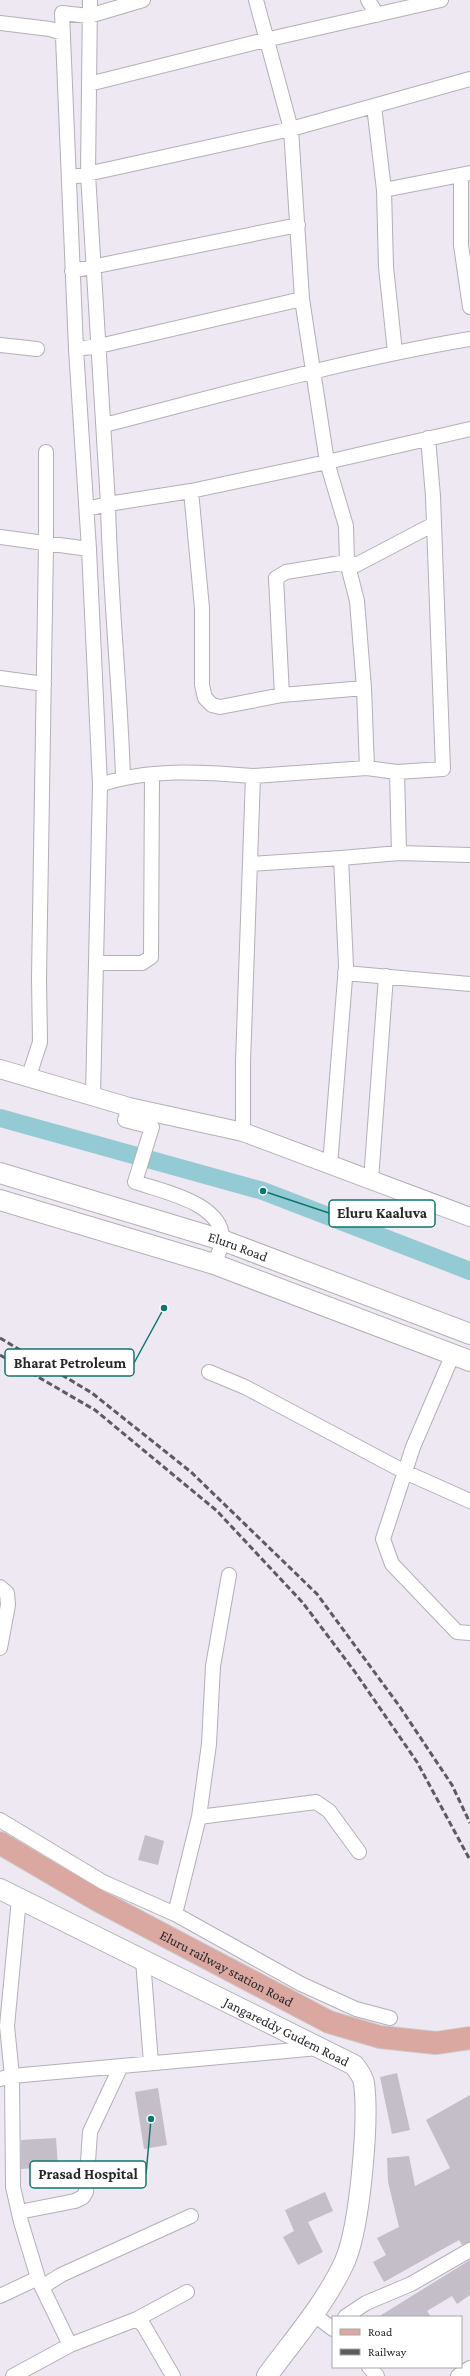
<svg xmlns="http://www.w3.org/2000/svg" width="470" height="2376" font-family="'Crimson Pro',serif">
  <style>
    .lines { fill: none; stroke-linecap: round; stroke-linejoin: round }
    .canal { stroke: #94cad3; stroke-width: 18 }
    .building { fill: #c3bec8 }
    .minor-casing { stroke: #b3afb8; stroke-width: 16 }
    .tertiary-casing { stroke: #b3afb8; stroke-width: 20 }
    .secondary-casing { stroke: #b3afb8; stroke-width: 22 }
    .primary-casing { stroke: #cbcbcc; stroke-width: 24 }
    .minor { stroke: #fff; stroke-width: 14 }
    .tertiary { stroke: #fff; stroke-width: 18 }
    .secondary { stroke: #fff; stroke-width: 20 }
    .primary { stroke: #daa8a1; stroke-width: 22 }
    .rail { stroke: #5d5b60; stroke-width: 3; stroke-dasharray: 6 3; stroke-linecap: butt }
    .labels { text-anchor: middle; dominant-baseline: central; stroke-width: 3; stroke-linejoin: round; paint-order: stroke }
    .street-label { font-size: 14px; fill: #272629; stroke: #fff }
    .leader { fill: none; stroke: #0f766e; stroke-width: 1.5 }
    .callout-dot { fill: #0f766e; stroke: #fff; stroke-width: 1.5 }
    .callout { fill: #fff; stroke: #0f766e; stroke-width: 1.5 }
    .callout-label { font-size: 15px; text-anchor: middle; font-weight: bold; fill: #272629 }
  </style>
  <rect width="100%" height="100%" fill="#ede8f2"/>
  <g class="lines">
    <!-- canal -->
    <path class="canal" d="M0,1118L263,1191L470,1271"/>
  </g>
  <!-- building -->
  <path class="building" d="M145,1835L164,1841L158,1865L138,1860Z
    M397,2073L410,2130L392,2134L380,2077Z
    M158,2088L167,2145L144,2149L135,2092Z
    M470,2095V2242L462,2245L459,2240L384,2282L373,2262L386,2255L377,2238L399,2227L388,2182L387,2158L409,2156L415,2186L450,2168L426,2120Z
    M56,2138L58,2167L21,2169V2140Z
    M325,2192L333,2211L308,2222L323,2252L298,2265L283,2237L294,2231L285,2210Z
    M470,2260V2295L457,2304L452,2296L427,2311L431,2317H378Z"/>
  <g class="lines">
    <!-- minor casing -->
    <g class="minor-casing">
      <path id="minor" d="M90,0L88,174L108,504L191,491L327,462L346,526L347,562L357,601L364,688L367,768L397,772L399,853
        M256,0L291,129L302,299L327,462L470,429
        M368,0L377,15
        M0,23L50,29L63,33
        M89,84L265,40L441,0
        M374,106L384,190L470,173
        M78,176L291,129L470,79
        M461,176V245L470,307
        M384,190L386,267L395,352
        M72,271L298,225
        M0,345L37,349
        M76,349L99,346L302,299
        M104,425C225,394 346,360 470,339
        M191,491L202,608V685L205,698L212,705L220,707L282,695L364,688
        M87,509L108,504C110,595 120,686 123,777
        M0,537L89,549
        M0,678L44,684
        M282,695L276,578L286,572L347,562L356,565L434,524
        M397,772L443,769L433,496L428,438
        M253,776L367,768
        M100,785C148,768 202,772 253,776L243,1062V1132
        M251,864L341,858
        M96,963H142L151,957L152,775
        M345,973L470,984
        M28,1079L40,1042L39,978L46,545V452
        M93,1096L100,785L89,549L76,349L62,13L89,16L143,0
        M129,1107L125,1120L152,1127L135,1182C161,1191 224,1203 222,1240C222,1247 217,1257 214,1264
        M330,1165L346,966L341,858L399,853L470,855
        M371,1180L386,976
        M453,1354L413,1447L383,1539L392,1564L457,1632L470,1633
        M209,1372L245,1387L405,1472L470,1501
        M0,1587L7,1593L8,1605L0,1648
        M199,1817L209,1744L213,1666L229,1575
        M0,1820L103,1882L175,1914L301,1984L356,2009L390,2018
        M175,1914L199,1817L316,1802L329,1811L359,1852
        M143,1960L151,2063
        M0,2079L12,2076L7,2026L19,1899
        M19,2212L75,2201L83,2197L86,2192L90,2132L121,2066
        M38,2279L70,2345
        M42,2287L61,2275L191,2216
        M0,2296L38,2278L21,2222L13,2187L12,2076L318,2048
        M313,2314L333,2329
        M345,2317L366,2303L411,2284L470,2250
        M137,2319L187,2292
        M369,2367L377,2376
        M13,2376L70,2345L137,2319L144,2326L173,2376
        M458,2376L470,2368"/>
    </g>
    <!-- tertiary casing -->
    <g class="tertiary-casing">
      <path id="tertiary" d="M0,1069L129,1107L243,1132L470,1217"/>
    </g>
    <!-- secondary casing -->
    <g class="secondary-casing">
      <g id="secondary">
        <path id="s1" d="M0,1173L222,1240L470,1334"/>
        <path d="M0,1200L214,1264L470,1361"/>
        <path id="s2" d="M0,1889L354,2065C358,2070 363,2077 364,2083C369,2121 360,2226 345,2261C326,2303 294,2339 267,2376"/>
      </g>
    </g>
    <!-- primary casing -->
    <g class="primary-casing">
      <g id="primary">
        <path id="s3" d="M0,1843L99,1901L329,2022L380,2037L436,2043L470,2038"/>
      </g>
    </g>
    <!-- minor -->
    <use href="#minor" class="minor"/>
    <!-- tertiary -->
    <use href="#tertiary" class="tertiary"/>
    <!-- secondary -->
    <use href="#secondary" class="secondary"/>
    <!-- primary -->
    <use href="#primary" class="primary"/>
    <!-- rail -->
    <path class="rail" d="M0,1338L92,1393L191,1472L317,1594L400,1707L452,1785L470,1823
      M0,1355L95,1410L217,1511L303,1603L355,1672L417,1762L470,1860"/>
  </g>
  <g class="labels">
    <!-- street labels -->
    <g class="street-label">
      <text stroke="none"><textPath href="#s1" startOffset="249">Eluru Road</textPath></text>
      <text stroke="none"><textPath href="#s3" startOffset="259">Eluru railway station Road</textPath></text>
      <text stroke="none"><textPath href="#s2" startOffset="320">Jangareddy Gudem Road</textPath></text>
    </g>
  </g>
  <!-- callouts -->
  <path class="leader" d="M263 1191L329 1213M164 1308L134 1363M151 2119L146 2174"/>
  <g class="callout-dot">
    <circle cx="263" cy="1191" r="4"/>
    <circle cx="164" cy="1308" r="4"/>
    <circle cx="151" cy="2119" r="4"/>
  </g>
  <g class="callout">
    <rect x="329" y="1200" width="106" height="27" rx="4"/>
    <rect x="5" y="1349" width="129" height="27" rx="4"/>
    <rect x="30" y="2161" width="116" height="27" rx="4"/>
  </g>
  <g class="callout-label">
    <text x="382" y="1218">Eluru Kaaluva</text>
    <text x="70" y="1368">Bharat Petroleum</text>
    <text x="88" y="2179">Prasad Hospital</text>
  </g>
  <!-- legend -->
  <rect x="332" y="2316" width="130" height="52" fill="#ffffff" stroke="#a9a8a9"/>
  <rect x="340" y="2329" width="20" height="6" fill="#daa8a1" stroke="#a9a8a9"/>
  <text x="368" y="2336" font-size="12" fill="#272629">Road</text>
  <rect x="340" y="2349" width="20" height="6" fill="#5d5b60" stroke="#a9a8a9"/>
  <text x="368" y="2356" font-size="12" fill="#272629">Railway</text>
</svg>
